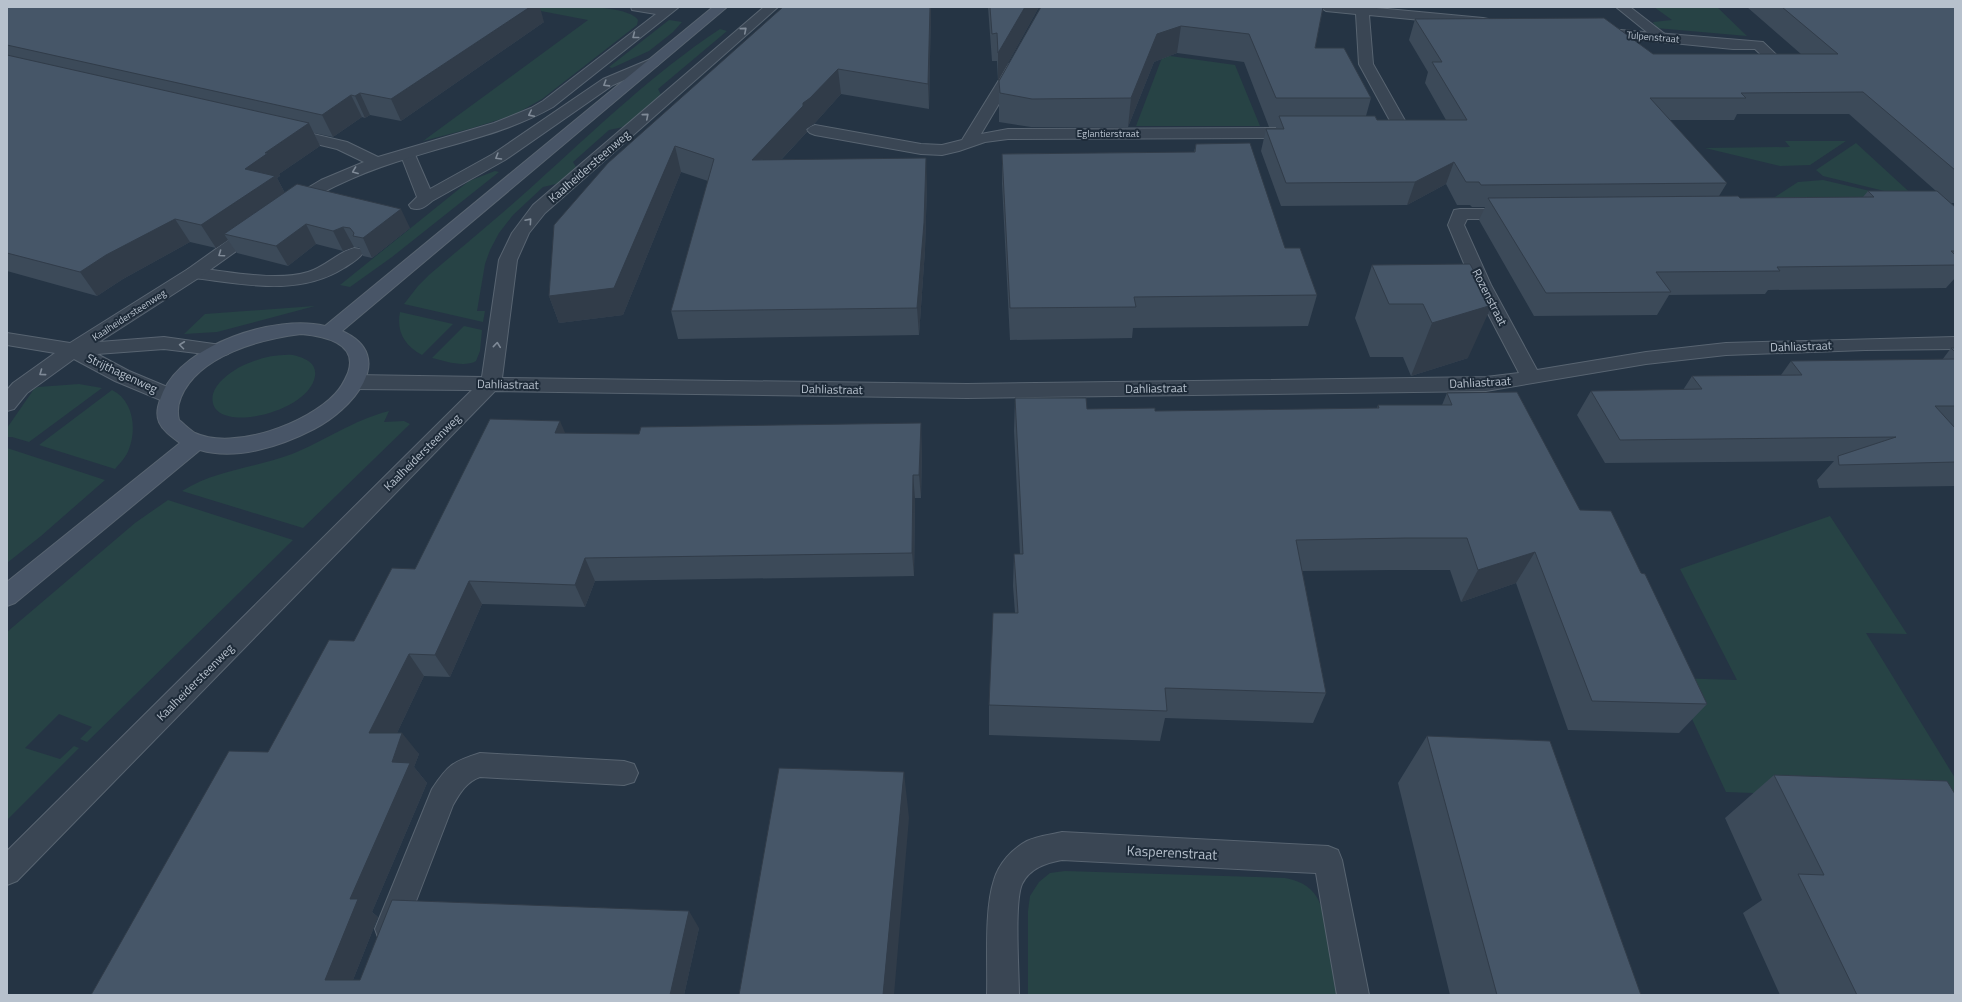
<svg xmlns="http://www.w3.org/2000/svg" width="1962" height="1002" font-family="'Titillium Web',sans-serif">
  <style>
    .green { fill: #274345 }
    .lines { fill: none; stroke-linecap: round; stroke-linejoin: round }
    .lane-casing { stroke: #586471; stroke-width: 2 }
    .street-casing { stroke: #586471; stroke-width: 2 }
    .secondary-casing { stroke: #586471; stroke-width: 2 }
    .lane { fill: #3a4654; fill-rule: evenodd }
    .street { fill: #3a4654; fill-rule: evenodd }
    .secondary { fill: #485567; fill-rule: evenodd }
    .wall { fill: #3c4a59; fill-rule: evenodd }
    .shaded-wall { fill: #313c49 }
    .building { fill: #465668; stroke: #313c49 }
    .oneway { stroke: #7f8a97 }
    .labels { text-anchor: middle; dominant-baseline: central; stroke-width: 4; stroke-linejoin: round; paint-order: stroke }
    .far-street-label { font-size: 10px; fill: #b7c1cd; stroke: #1e2b39 }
    .street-label { font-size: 12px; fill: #b7c1cd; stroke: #1e2b39 }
    .near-street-label { font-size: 14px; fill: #b7c1cd; stroke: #1e2b39 }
  </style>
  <rect width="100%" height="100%" fill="#253444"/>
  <!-- green -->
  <path class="green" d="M520,7C543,7 626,2 638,20L637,25L542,99L514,115L469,129L423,141L588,20Z
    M1654,7H1717L1747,36L1656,28L1653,22L1672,20Z
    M669,20L682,22L673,32L649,51L612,68L609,67Z
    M720,29L727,31L658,89L662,97L628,126L609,130L573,162L578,170L564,182L543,187L513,215L499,233L490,250L485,264L477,311H485L483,322L404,304L418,286L429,275C464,245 501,215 535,184C595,130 652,74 720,29Z
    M1163,55L1235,65L1260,126H1136Z
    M1785,141H1846L1810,165L1780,166L1705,148L1790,147Z
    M1856,143L1917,199L1823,176L1816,170Z
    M495,171L499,172L392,257L350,287L340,285L469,181Z
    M1823,180L1913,201L1758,208L1798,182Z
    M315,306L217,332L184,334L205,314Z
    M400,312L453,324L422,355C405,346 396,332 400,312Z
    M464,326L482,330L480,351L476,361C464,368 445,361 432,358Z
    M293,355C304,358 317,362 315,376C309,415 204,437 213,394C216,383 228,374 238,368C255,359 274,354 293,355Z
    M79,384L102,388L29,442L12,437H7V428L34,389L38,387Z
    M112,390C133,400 137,428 129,449C127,456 120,463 115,469L39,445Z
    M389,411L384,422L404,421L410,424L303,528L182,491C217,469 255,468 292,454C325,441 353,420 389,411Z
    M7,448L105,480L41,536L7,563Z
    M168,500L293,540L87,742L80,739L92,727L59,714L25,748L60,759L74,746L79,748L7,820V632L135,523Z
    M1830,516L1907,634L1866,633L1955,778V800L1726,792L1673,678L1737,680L1680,569Z
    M1065,871L1285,878C1323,885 1323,911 1329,943C1332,960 1335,978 1338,995H1028V911L1030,896L1039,882L1050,873Z"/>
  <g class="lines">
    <!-- lane casing -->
    <g class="lane-casing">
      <path id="lane" d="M1616,7H1630L1670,38L1668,41H1658Z
        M653,58L658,59L660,62L658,65L613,85L505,160L432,201C425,207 420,211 411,208L409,205L417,197L400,153L403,150H413L430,189L493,154L603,79Z
        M354,248L360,249L363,253C358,260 350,264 344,268C298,297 244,284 194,278L188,277L185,273L188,269L194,268C228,271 275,282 308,272C325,267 338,252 354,248Z
        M480,753L624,761L634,764L638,773L634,782L624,785L480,777C466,782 460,793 453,805L401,940L390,944L379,940L375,929L432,789C448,765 452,762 480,753Z"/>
    </g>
    <!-- street casing -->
    <g class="street-casing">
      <path id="street" d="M631,7H679L553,107C509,132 460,142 412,157C371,169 332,185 296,208L290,210L284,208L282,205L284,202L321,180L364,162L337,149L283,136L280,133L283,130L288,128L347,142L378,157L494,123L531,108L543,101L656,14L632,10Z
        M764,7H778L545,213L529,233L517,260L502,378L967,384L1486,377L1519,373L1473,285L1448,225L1454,210L1460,209H1512L1518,210L1520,214L1518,218L1512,219H1467L1464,225L1491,285L1537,370L1646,352L1726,343L1955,337V349L1865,350L1726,355L1646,364L1486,391L967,398L495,391L17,881L7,885V851L472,390L355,389L348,387L345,382L348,377L355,375L482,377L499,260L512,233L533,205Z
        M1320,7H1366L1483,18L1488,19L1490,22L1488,25L1483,26L1369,15L1373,64L1412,133L1409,136C1401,138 1393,138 1385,136L1382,133L1385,130L1394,128L1359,64L1356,14L1326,11Z
        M1597,28L1763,42L1788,66L1786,69H1776L1755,49H1733L1592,35L1590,32L1592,29Z
        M1014,63L1019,64L1021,67L981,134L1008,129L1295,128L1300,130L1303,133L1300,136L1295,138L1008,139L985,142L959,151L942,155L921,154L815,135L810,133L807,130L810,127L815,125L921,144L942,145L962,140L1007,67L1009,64Z
        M257,223L263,224L265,228L263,232L200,277L99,342L164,337L228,346L231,350L228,354L221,356L164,349L97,354L129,371L177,391L180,396L177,401L170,403L163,401L115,381L74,359L27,393L14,409L7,411V390L13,383L55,353L7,345V333L70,343L188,269L251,224Z
        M1062,832L1328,846L1338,850L1342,860L1369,995H1337L1316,873L1062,860C1046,863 1030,868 1022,884C1014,902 1019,972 1019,995H987C988,962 984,910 994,880C999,863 1012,849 1027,841C1037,836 1050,835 1062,832Z"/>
    </g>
    <!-- secondary casing -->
    <g class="secondary-casing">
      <path id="secondary" d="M713,7H727L342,331C400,357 350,411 314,429C281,446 236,461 200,450L15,603L7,606V582L180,443C172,437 163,431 159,422C155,412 159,402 163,392C184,344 276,314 325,326ZM301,334C322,336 359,342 348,373C345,380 341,388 335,394C308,423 234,451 195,433C190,430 184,424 179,420C177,412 178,404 181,397C199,355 261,339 301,334Z"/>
    </g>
    <!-- lane -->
    <use href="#lane" class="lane"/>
    <!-- street -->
    <use href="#street" class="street"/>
    <!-- secondary -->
    <use href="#secondary" class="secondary"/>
  </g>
  <!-- wall -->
  <path class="wall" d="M7,7L544,22L401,121L370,115L365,118L362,117L333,137L314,133L320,146L279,174L280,176L277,178L285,193L410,228L372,258L363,256L359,247H354L343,251L316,244L288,266L237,253L228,240L216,248L190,242L123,279L97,296L7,271Z
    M783,7H931L929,109L841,94L814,124L806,129L807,132L781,160L927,184L925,250L919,335L678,339L671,311L708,181L681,172L623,315L559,323L549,296Z
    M988,7H1039L998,81L997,61H992Z
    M1041,7H1323L1315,48L1371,98L1366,116L1377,120H1446L1425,83L1428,72L1409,40L1415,19L1653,54H1801L1747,7H1955V203H1951L1955,207V278L1946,288L1768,290L1765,294L1669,295L1657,315L1534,316L1479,220L1485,207H1472L1470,205H1457L1446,184L1407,205L1281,206L1261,151L1266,129H1276V127H1269L1244,62L1177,53L1154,62L1128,127H1031L999,122V81ZM1737,114H1849L1936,191H1868L1863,197L1740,198L1719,196L1727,183L1669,120H1734Z
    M1196,144L1285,248L1317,295L1308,326L1133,328L1132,338L1010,340L1002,184V154L1194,152Z
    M1470,264L1468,358L1411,376L1403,357H1370L1355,318L1372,265Z
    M1951,348H1955V486L1819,488L1817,480L1834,461L1605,463L1577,415L1591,391L1683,390L1692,376L1781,375L1791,361L1942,360Z
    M1447,393L1580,510L1641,573L1707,704L1679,733L1568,730L1516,583L1461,602L1450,570H1391L1302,571L1326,693L1313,723L1165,718L1160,741L989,735V705L1015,613L1013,586L1014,554H1020L1014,431L1015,398L1087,409L1155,411L1377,408L1378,405H1442Z
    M565,433L922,447L921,498H915L914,576L595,581L585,607L482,604L450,677L424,676L397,733L419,754L414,767L427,783L372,912L378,917L353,980H360L699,928L684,995H91L268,752L354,641L415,569Z
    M1427,736L1641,995H1450L1398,783Z
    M1774,775L1955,995H1780L1743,913L1762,900L1725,818Z"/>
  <!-- shaded-wall -->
  <path class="shaded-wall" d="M530,7H540L544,22L401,121L391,99Z
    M930,7H931L929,109L928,84Z
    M1025,7H1039L998,81V53Z
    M1181,26L1177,53L1154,62L1128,127L1131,98L1157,34Z
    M838,69L841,94L814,124L806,129L807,132L756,186L752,160L803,103Z
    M360,93L370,115L365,118L355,96Z
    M351,95L362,117L333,137L322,115Z
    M309,123L320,146L279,174L280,176L277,178L288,199L224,234L228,240L216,248L201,225L245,169L265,153Z
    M675,146L681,172L623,315L559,323L549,296Z
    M926,158L927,184L925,250L919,335L917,308Z
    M1454,162L1446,184L1407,205L1415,182Z
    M401,209L410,228L372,258L363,238Z
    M175,219L190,242L123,279L97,296L80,272L106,255Z
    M306,224L316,244L288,266L276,246Z
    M343,227L354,247L343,251L333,231Z
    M1492,305L1468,358L1411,376L1432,323Z
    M560,421L570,444L555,433Z
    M921,423L922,447L921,498L919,475Z
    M913,475L915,498L914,576L912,553Z
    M1535,552L1516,583L1461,602L1478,570Z
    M585,558L595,581L585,607L575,585Z
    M469,581L482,604L450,677L435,655Z
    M409,654L424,676L387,754L369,733Z
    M402,733L419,754L414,767L427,783L372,912L378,917L347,995L325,980L392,762Z
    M904,772L909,818L894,995H883Z
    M689,911L699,928L684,995H670Z"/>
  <!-- building -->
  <path class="building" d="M7,7H530L391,99L360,93L355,96L351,95L322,115L7,45Z
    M783,7H930L928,84L838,69L810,98L803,103V106L752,160L926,158L924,223L917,308L671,311L714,159L675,146L614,288L549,296L554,225L608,163Z
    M990,7H1025L998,53L997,33L992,34Z
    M1041,7H1323L1315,48H1344L1371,98H1276L1249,34L1181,26L1157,34L1131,98L1032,99L1000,93L999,81Z
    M1782,7H1955V170L1863,92L1741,93L1746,98H1650L1727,183L1481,185L1479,182H1466L1454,162L1415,182L1286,183L1266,129H1284L1279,116H1375L1377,120H1467L1432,62H1442L1415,19L1604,18L1653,54H1838Z
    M7,55L309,123L265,153H268L245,169L275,176L201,225L175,219L106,255L80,272L7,253Z
    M1250,143L1285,248H1300L1317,295L1134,297L1136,307L1010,308L1002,154L1195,152L1196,144Z
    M297,184L401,209L363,238L353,236L354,233L350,228L343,227L333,231L306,224L276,246L224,234Z
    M1868,191H1937L1955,207V251H1951L1955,255V265L1777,267L1780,271L1656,272L1671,292L1546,293L1488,198L1738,196L1740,198L1874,197Z
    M1470,264L1492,305L1432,323L1423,304H1389L1372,265Z
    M1951,348H1955V352Z
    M1955,359V406H1935L1955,428V462L1839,465L1838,456L1896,437L1620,440L1591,391L1702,389L1692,376L1802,375L1791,361Z
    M1517,392L1580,510L1611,511L1641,573L1645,574L1707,704L1592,701L1535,552L1478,570L1467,538H1405L1296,540L1326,693L1165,688L1167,711L989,705L993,613H1018L1014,554H1023L1015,398H1086L1087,409L1155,408V411L1307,409L1379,408L1378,405H1452L1447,393Z
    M490,419L560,421L555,433L639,434L641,427L921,423L919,475H913L912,553L585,558L575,585L469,581L435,655L409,654L369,733H402L392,762L410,763L350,899H358L325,980H360L392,900L689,911L670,995H91L229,751L268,752L329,640L354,641L392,568L415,569Z
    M1427,736L1550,741L1641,995H1497Z
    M779,768L904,772L883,995H739Z
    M1774,775L1947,781L1955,794V995H1857L1798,874L1824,875Z"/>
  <!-- one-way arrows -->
  <defs><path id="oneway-chevron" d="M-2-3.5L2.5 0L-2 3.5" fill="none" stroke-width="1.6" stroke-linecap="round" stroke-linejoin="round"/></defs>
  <g class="oneway">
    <use href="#oneway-chevron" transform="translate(744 30) rotate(-41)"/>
    <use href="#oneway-chevron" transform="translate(635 36) rotate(142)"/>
    <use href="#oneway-chevron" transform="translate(606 84) rotate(148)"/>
    <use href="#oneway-chevron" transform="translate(531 114) rotate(154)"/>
    <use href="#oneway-chevron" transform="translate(646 116) rotate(-41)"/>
    <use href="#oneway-chevron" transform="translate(498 157) rotate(149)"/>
    <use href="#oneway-chevron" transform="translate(355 171) rotate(159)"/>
    <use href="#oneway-chevron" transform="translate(529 221) rotate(-49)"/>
    <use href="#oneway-chevron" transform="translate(221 254) rotate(145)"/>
    <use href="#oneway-chevron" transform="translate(182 345) rotate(-173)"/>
    <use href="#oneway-chevron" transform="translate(497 345) rotate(-84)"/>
    <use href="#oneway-chevron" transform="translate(42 373) rotate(144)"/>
  </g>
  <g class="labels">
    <!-- far-street labels -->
    <g class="far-street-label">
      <text transform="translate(1653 37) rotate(5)">Tulpenstraat</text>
      <text x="1108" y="133">Eglantierstraat</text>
      <text transform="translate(129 315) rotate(-33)">Kaalheidersteenweg</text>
    </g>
    <!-- street labels -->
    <g class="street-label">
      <text transform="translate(589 166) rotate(-41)">Kaalheidersteenweg</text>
      <text transform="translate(1490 297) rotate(63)">Rozenstraat</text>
      <text transform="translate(1801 346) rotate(-2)">Dahliastraat</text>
      <text transform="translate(122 373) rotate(25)">Strijthagenweg</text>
      <text transform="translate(1480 382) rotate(-3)">Dahliastraat</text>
      <text transform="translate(508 384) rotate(1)">Dahliastraat</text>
      <text transform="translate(1156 388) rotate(-1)">Dahliastraat</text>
      <text transform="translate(832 389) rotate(1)">Dahliastraat</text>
      <text transform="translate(422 452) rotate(-45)">Kaalheidersteenweg</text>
      <text transform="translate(195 682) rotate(-45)">Kaalheidersteenweg</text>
    </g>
    <!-- near-street labels -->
    <g class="near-street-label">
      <text transform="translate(1172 852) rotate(3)">Kasperenstraat</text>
    </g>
  </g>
  <!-- border -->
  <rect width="1962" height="1002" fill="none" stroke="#b7c1cd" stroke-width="16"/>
</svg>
